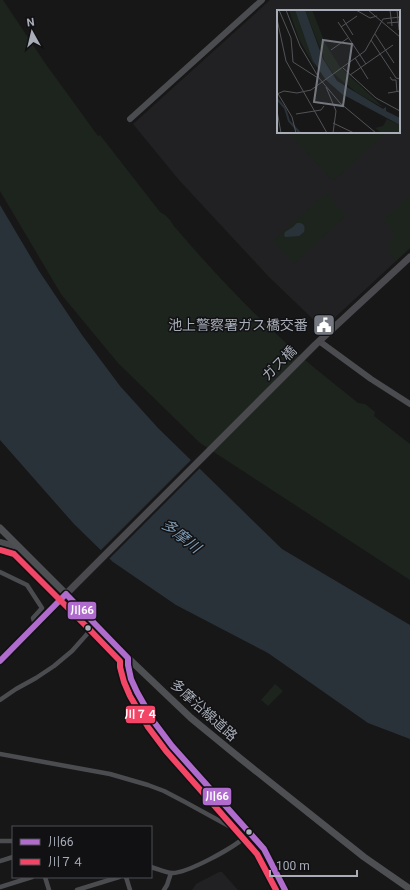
<svg xmlns="http://www.w3.org/2000/svg" width="410" height="890" font-family="Roboto,'Noto Sans JP',sans-serif">
  <style>
    .built { fill: #212123; fill-rule: evenodd }
    .green { fill: #1d241e }
    .water { fill: #2a3239 }
    .pier { fill: #171717 }
    .lines { fill: none; stroke-linecap: round; stroke-linejoin: round }
    .minor { stroke: #4b4c50; stroke-width: 4.5 }
    .tertiary { stroke: #4b4c50; stroke-width: 6 }
    .secondary { stroke: #4a4a4e; stroke-width: 7 }
    .primary { stroke: #4d4f52; stroke-width: 7 }
    .bus-1-casing { stroke: #111113; stroke-width: 9 }
    .bus-2-casing { stroke: #111113; stroke-width: 9 }
    .bus-1 { stroke: #b06ccc; stroke-width: 6 }
    .bus-2 { stroke: #f34667; stroke-width: 6 }
    .bus-dot { fill: #a8adb8; stroke: #111113; stroke-width: 1.5 }
    .labels { text-anchor: middle; dominant-baseline: central; stroke-width: 3; stroke-linejoin: round; paint-order: stroke }
    .poi-label { font-size: 14px; fill: #a8adb8; stroke: #111113; text-anchor: end }
    .street-label { font-size: 14px; fill: #a8adb8; stroke: #111113 }
    .water-label { font-size: 15px; font-style: italic; fill: #7f9bb3; stroke: #111113 }
    .inset-river { fill: none; stroke: #2a3239; stroke-width: 2 }
    .inset-road { fill: none; stroke: #515357; stroke-width: 1 }
    .view { fill: #757880; fill-opacity: 0.15; stroke: #757880; stroke-width: 2 }
    .inset-edge { fill: none; stroke: #a8adb8; stroke-width: 2 }
    .line-badge { stroke: #111113; stroke-width: 1.5 }
    .badge-label { font-size: 11px; text-anchor: middle; font-weight: bold; fill: #fff }
  </style>
  <rect width="100%" height="100%" fill="#171717"/>
  <!-- built -->
  <path class="built" d="M270,0H410V248L328,324L323,319L318,324L269,277L179,180L133,124ZM278,11H399V132H278Z
    M219,872H222L238,890H192L196,884Z"/>
  <!-- green -->
  <path class="green" d="M0,0H3L45,63L98,136L100,135L160,212C166,215 170,219 173,225C208,266 245,306 285,342C308,364 334,383 358,403L365,404L375,412L374,416L410,444V580L200,443L118,363L61,294L0,191Z
    M288,132H386L333,181Z
    M326,193L346,215L294,264L273,241Z
    M410,195V248L396,261C391,255 387,254 389,245L387,242L396,234L384,221V220Z
    M275,684L283,691L268,706L261,700Z"/>
  <!-- water -->
  <path class="water" d="M0,205L39,271L82,335L120,386L158,428L282,549L410,625V739L368,723L268,653L176,605L113,562L74,524L0,440Z
    M297,223H300C305,224 305,228 304,232L299,236L286,237L284,236L285,232L293,227Z"/>
  <!-- pier -->
  <path class="pier" d="M192,459L201,467L108,560L100,551Z"/>
  <g class="lines">
    <!-- minor -->
    <path class="minor" d="M0,572L27,585L42,608L33,618L35,625
      M0,700L16,689L36,678L54,666L72,651L96,624
      M0,754L110,774L148,785L164,791L185,802L238,831L244,837
      M0,841H13
      M0,861L13,857
      M151,867C158,869 166,873 172,873C188,873 233,848 245,837
      M45,877L49,890
      M126,877L130,890
      M0,887L32,877
      M77,890L119,877
      M164,890L167,885L171,873"/>
    <!-- tertiary -->
    <path class="tertiary" d="M130,119L262,0
      M319,341L371,379L410,404
      M0,542L18,547
      M128,658V665L131,679L137,692L154,722L172,746L201,779L264,849L285,890"/>
    <!-- secondary -->
    <path class="secondary" d="M0,661L75,585L315,345L410,257"/>
    <!-- primary -->
    <path class="primary" d="M0,528L96,624L128,658L191,718L241,759L364,857L410,889"/>
    <!-- bus-1 casing -->
    <g class="bus-1-casing">
      <path id="bus-1" d="M0,661L66,594L128,658V665L131,679L137,692L154,722L172,746L264,849L285,890"/>
    </g>
    <!-- bus-2 casing -->
    <g class="bus-2-casing">
      <path id="bus-2" d="M0,550L14,554L90,630L120,661V667L124,682L130,696L148,727L166,751L257,854L276,890"/>
    </g>
    <!-- bus-1 -->
    <use href="#bus-1" class="bus-1"/>
    <!-- bus-2 -->
    <use href="#bus-2" class="bus-2"/>
  </g>
  <!-- icons -->
  <defs>
    <g id="civic-square" transform="scale(1.15)"><rect x="-9" y="-9" width="18" height="18" rx="4" fill="#757880" stroke="#111113"/><path d="M-.6-6.5H3V-4.5H.6V-3L4-1V1h2V6H-6V1h2V-1L-.6-3ZM-1.2 2.5V6h2.4V2.5Z" fill="#fff"/></g>
  </defs>
  <g fill-rule="evenodd">
    <use href="#civic-square" x="324" y="325"/>
  </g>
  <!-- markers -->
  <g class="bus-dot">
    <circle cx="88" cy="628" r="3.5"/>
    <circle cx="249" cy="832" r="3.5"/>
  </g>
  <g class="labels">
    <!-- poi labels -->
    <g class="poi-label">
      <text x="308" y="325">池上警察署ガス橋交番</text>
    </g>
    <!-- street labels -->
    <g class="street-label">
      <text transform="translate(279 363) rotate(-45)">ガス橋</text>
      <text transform="translate(204 710) rotate(42)">多摩沿線道路</text>
    </g>
    <!-- water labels -->
    <g class="water-label">
      <text transform="translate(181 536) rotate(38)">多摩川</text>
    </g>
  </g>
  <!-- overview -->
  <g transform="translate(277 10)">
    <rect width="123" height="123" fill="#171717"/>
    <path d="M12,0H18L40,61L22,29ZM28,0H35L48,33L63,57L107,98L80,83L56,63L48,51ZM110,109L123,115V123H105L98,118L106,116Z" fill="#1d241e"/>
    <path d="M18,0H28L46,49L60,71L106,99L109,97V101L123,108V115L65,84L49,70L36,51Z" fill="#2a3239"/>
    <path class="inset-river" d="M0,89L8,98L12,111L23,123"/>
    <path class="inset-road" d="M2,0L14,28L16,52L41,68M9,0L23,36L42,68L63,93L99,123M79,0L93,8L100,6M91,0L123,27M113,0L115,16M120,0L122,20M0,9L9,51L50,123M66,9L76,25M61,12L89,54M110,13L123,12M64,17L80,6M98,24L117,53M94,30L119,68L123,69M54,40L71,28M78,48L91,69M66,58L99,88L123,101M73,65L116,35M113,67L115,70H119L120,82M49,77L59,101L56,123M0,82L15,107L19,123M111,83L123,81M0,84L7,81L20,83L34,80L88,41L106,9L123,7M0,101L4,123M19,104L44,100L47,96M56,113L77,123"/>
    <path class="view" d="M46,30L75,34L66,96L37,92Z"/>
    <rect width="123" height="123" class="inset-edge"/>
  </g>
  <g class="line-badge">
    <rect x="67" y="601" width="30" height="19" rx="4" fill="#b06ccc"/>
    <rect x="125" y="705" width="31" height="19" rx="4" fill="#f34667"/>
    <rect x="202" y="787" width="30" height="19" rx="4" fill="#b06ccc"/>
  </g>
  <g class="badge-label">
    <text x="82" y="614">川66</text>
    <text x="141" y="718">川７４</text>
    <text x="217" y="800">川66</text>
  </g>
  <!-- legend -->
  <rect x="12" y="826" width="140" height="52" fill="#111113" stroke="#4d4f55"/>
  <rect x="20" y="839" width="20" height="6" fill="#b06ccc" stroke="#4d4f55"/>
  <text x="48" y="846" font-size="12" fill="#a8adb8">川66</text>
  <rect x="20" y="859" width="20" height="6" fill="#f34667" stroke="#4d4f55"/>
  <text x="48" y="866" font-size="12" fill="#a8adb8">川７４</text>
  <!-- north arrow -->
  <g transform="translate(32 32) rotate(352)" stroke="#111113" stroke-width="3" paint-order="stroke">
  <path d="M0-3L7 15L0 10L-7 15Z" fill="#a8adb8"/>
  <text y="-6" font-size="11" font-weight="bold" text-anchor="middle" fill="#a8adb8">N</text>
  </g>
  <!-- scale -->
  <path d="M270 870v6h87v-6" fill="none" stroke="#a8adb8" stroke-width="2"/>
  <text x="276" y="870" font-size="12" fill="#a8adb8" stroke="#111113" stroke-width="3" paint-order="stroke">100 m</text>
</svg>
